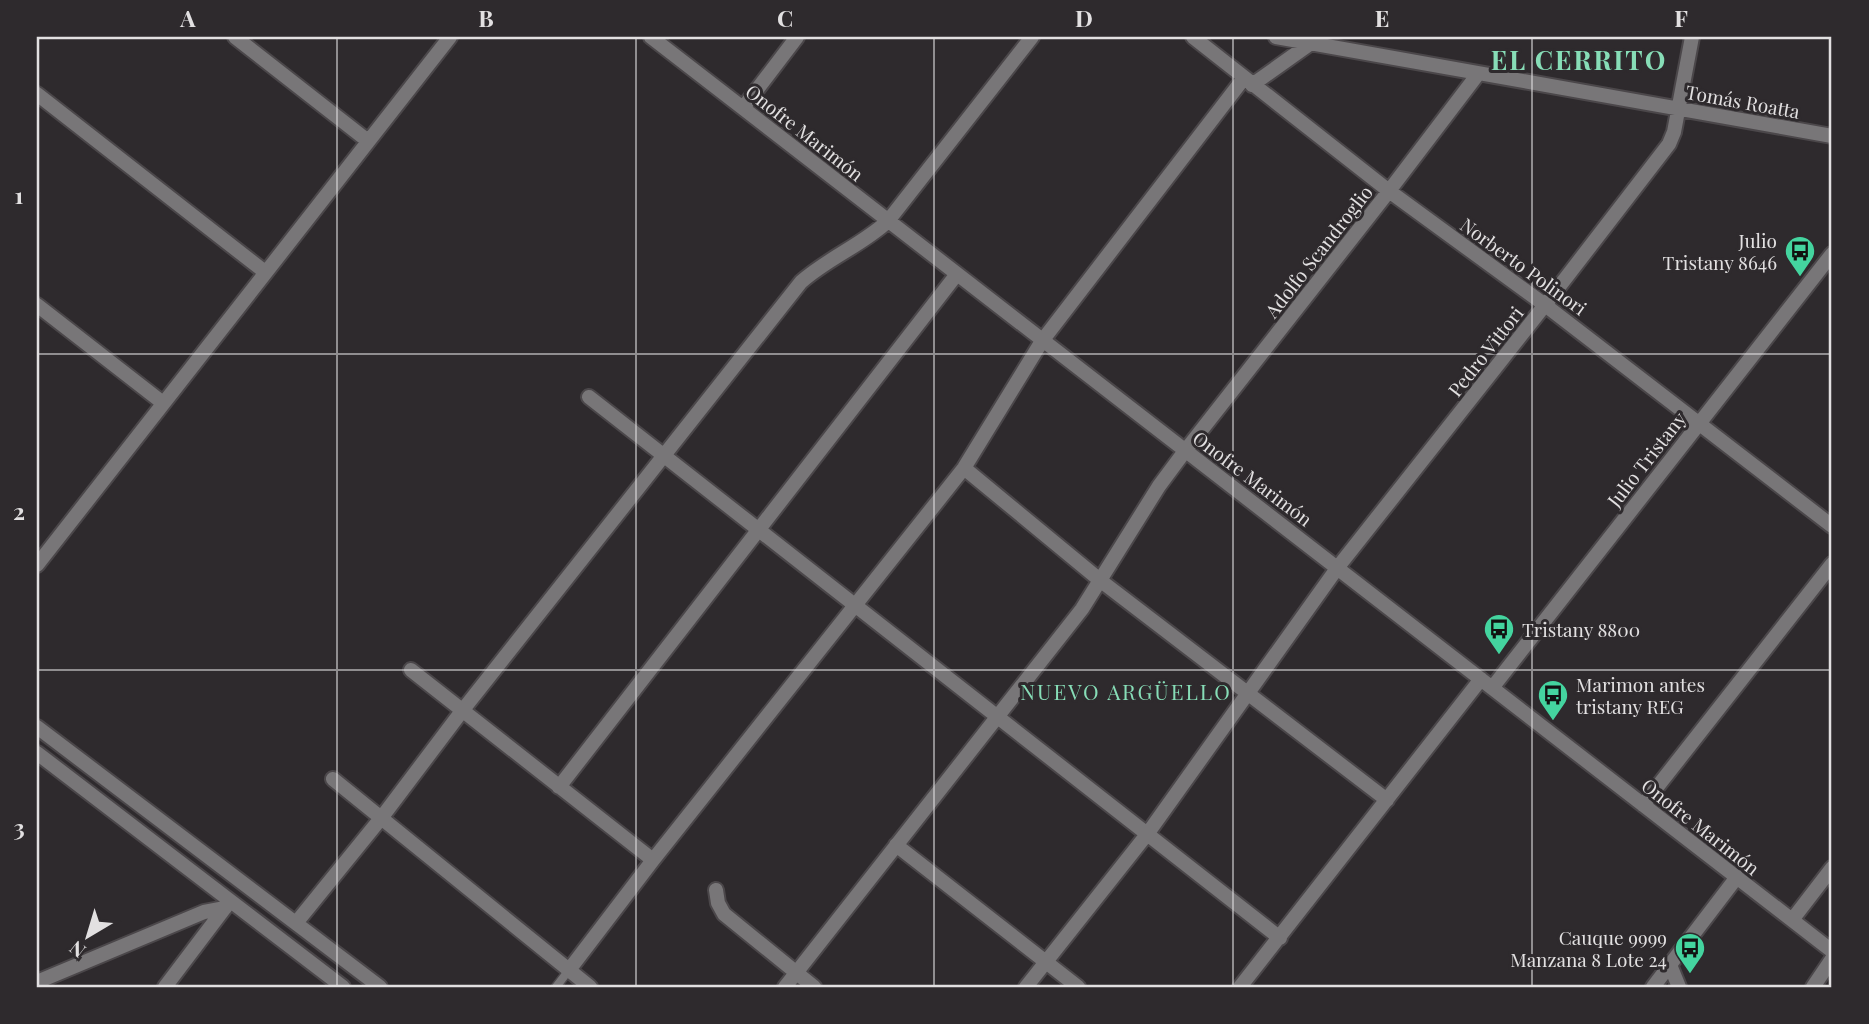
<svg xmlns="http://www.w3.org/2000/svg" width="1869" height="1024" font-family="'Playfair Display',serif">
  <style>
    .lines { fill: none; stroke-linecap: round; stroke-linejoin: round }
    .service-casing { stroke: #4b474a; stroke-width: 11 }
    .minor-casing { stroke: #4b474a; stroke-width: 18 }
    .service { stroke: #787678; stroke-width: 8 }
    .minor { stroke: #787678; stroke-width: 14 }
    .grid { fill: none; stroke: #e2e0e1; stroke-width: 2; stroke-opacity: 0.55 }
    .labels { text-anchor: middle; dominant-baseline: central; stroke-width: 6; stroke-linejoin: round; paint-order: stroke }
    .street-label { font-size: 19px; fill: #e2e0e1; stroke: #2e2a2d }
    .poi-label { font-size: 19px; fill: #e2e0e1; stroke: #2e2a2d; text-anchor: end }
    .neighbourhood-label { font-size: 21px; letter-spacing: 2px; fill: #87ddb7; stroke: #2e2a2d }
    .district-label { font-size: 26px; font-weight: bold; letter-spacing: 2px; fill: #87ddb7; stroke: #2e2a2d }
    .neatline { fill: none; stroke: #e2e0e1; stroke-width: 2.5 }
    .grid-label { font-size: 23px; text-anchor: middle; font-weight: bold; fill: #e2e0e1 }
  </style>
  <rect width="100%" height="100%" fill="#2e2a2d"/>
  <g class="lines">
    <!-- service casing -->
    <g class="service-casing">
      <path id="service" d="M556,987L569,970"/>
    </g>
    <!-- minor casing -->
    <g class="minor-casing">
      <path id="minor" d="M235,37L368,141
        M651,37L1832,951
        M1193,37L1389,191L1545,305L1832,526
        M1276,37L1832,136
        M1252,85L1311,43
        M37,94L265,272
        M743,108L797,37
        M37,305L163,403
        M589,397L1280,938
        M964,468L1101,581L1387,800
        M37,565L450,37
        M411,670L653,860
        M1492,688L1832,254
        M37,727L380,987
        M37,753L343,987
        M333,779L590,987
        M559,787L957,274
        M1643,805L1832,564
        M896,845L1078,987
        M716,890L718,903L724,914L814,987
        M1792,920L1832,868
        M296,923L382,817L462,711L801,282C828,258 862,245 888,221L1032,37
        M1670,965L1679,987
        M569,970L653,860L964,468L1042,341L1244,78
        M37,982L204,912L225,908
        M165,987L227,905
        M785,987L1082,609L1159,486L1185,451L1389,191L1478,74
        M1026,987L1148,833L1338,567L1545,305L1669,144L1674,132L1692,37
        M1240,987L1481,679
        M1653,987L1737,877
        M1813,987L1832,959"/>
    </g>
    <!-- service -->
    <use href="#service" class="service"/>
    <!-- minor -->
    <use href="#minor" class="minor"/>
  </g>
  <!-- grid -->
  <path class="grid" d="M337,37V987M636,37V987M934,37V987M1233,37V987M1532,37V987M37,354H1832M37,670H1832"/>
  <!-- icons -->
  <defs>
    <g id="bus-pin" transform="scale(1.575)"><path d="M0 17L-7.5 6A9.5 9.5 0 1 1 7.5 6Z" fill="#44d49f" stroke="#2e2a2d"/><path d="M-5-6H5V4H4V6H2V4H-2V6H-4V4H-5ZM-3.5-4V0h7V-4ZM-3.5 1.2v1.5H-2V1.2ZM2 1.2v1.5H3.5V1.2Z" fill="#111"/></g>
  </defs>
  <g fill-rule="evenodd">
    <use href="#bus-pin" x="1800" y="251"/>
    <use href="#bus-pin" x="1499" y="629"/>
    <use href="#bus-pin" x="1553" y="695"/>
    <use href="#bus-pin" x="1690" y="948"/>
  </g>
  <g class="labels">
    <!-- street labels -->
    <g class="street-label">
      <text transform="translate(1743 101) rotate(10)">Tomás Roatta</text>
      <text transform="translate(805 132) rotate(38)">Onofre Marimón</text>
      <text transform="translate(1318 251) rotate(-52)">Adolfo Scandroglio</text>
      <text transform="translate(1524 266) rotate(36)">Norberto Polinori</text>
      <text transform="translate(1485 351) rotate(-52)">Pedro Vittori</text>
      <text transform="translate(1646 459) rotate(-52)">Julio Tristany</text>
      <text transform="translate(1253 478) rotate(37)">Onofre Marimón</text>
      <text transform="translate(1701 826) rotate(38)">Onofre Marimón</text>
    </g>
    <!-- poi labels -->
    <g class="poi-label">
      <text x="1777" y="240">Julio<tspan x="1777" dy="22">Tristany 8646</tspan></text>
      <text x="1522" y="629" text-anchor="start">Tristany 8800</text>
      <text x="1576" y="684" text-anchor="start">Marimon antes<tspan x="1576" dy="22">tristany REG</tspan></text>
      <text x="1667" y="937">Cauque 9999<tspan x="1667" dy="22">Manzana 8 Lote 24</tspan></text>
    </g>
    <!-- neighbourhood labels -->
    <g class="neighbourhood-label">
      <text x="1126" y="691">NUEVO ARGÜELLO</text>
    </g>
    <!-- district labels -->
    <g class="district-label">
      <text x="1579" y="59">EL CERRITO</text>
    </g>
  </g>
  <!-- border -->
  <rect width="1869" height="1024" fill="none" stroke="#2e2a2d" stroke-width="77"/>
  <!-- north arrow -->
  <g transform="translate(88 936) rotate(218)" stroke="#2e2a2d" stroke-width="5" paint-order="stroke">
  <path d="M0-5L12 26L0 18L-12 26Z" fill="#e2e0e1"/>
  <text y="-10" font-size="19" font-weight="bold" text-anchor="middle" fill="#e2e0e1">N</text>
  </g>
  <rect x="38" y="38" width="1792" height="948" class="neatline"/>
  <g class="grid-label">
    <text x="188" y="27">A</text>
    <text x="486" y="27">B</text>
    <text x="785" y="27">C</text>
    <text x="1084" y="27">D</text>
    <text x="1382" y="27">E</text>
    <text x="1681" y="27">F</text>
    <text x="19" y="204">1</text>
    <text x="19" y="520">2</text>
    <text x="19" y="836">3</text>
  </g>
</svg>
